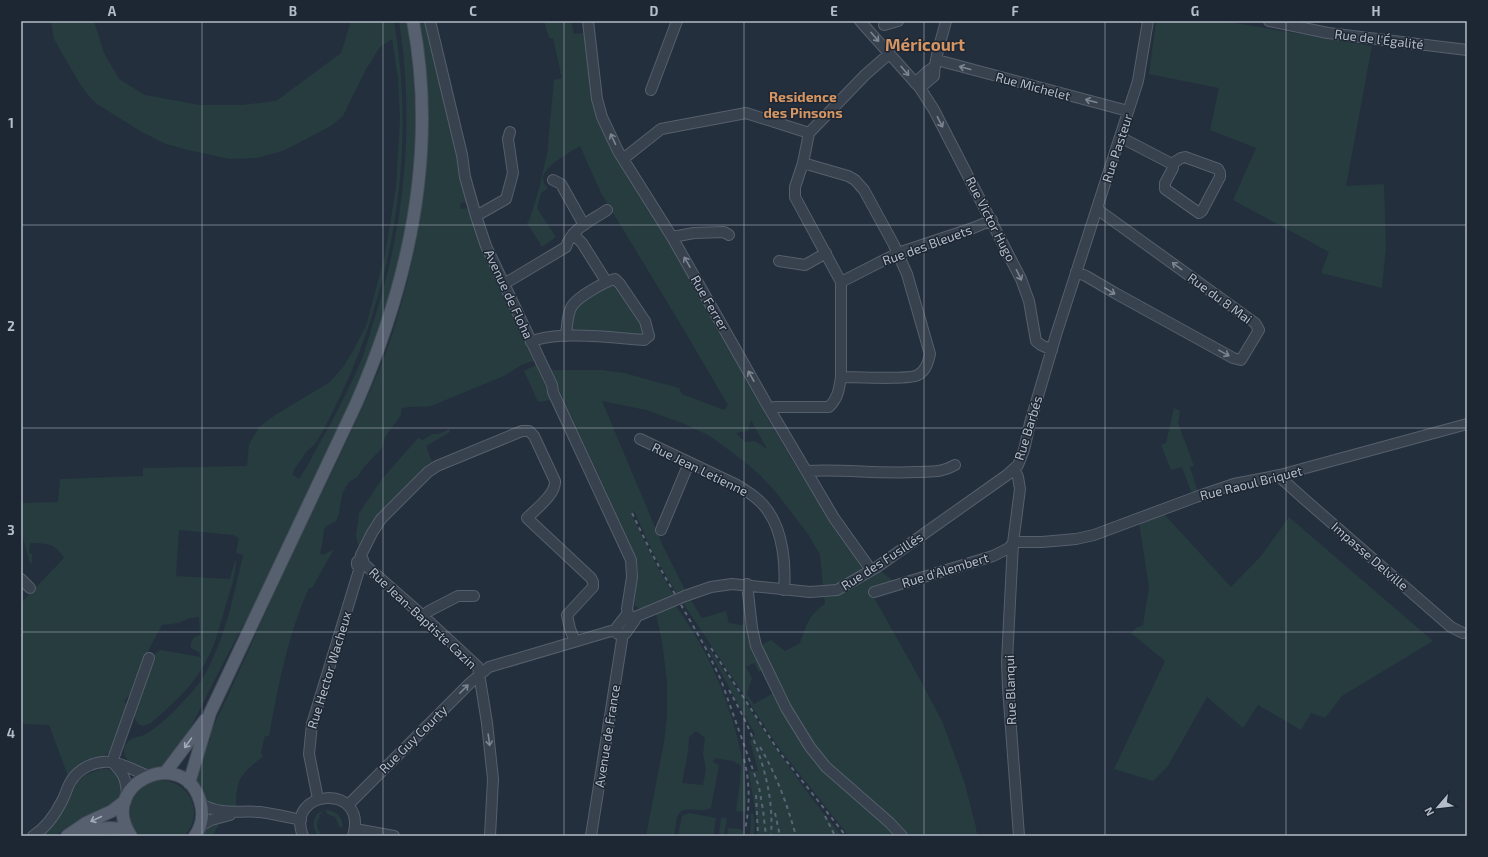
<svg xmlns="http://www.w3.org/2000/svg" width="1488" height="857" font-family="'Exo 2',sans-serif">
  <style>
    .green { fill: #263c3f; fill-rule: evenodd }
    .lines { fill: none; stroke-linecap: round; stroke-linejoin: round }
    .minor-casing { stroke: #565f6c; stroke-width: 12 }
    .major-casing { stroke: #414a57; stroke-width: 14 }
    .minor { stroke: #38414e; stroke-width: 10 }
    .major { stroke: #56606e; stroke-width: 12 }
    .rail { stroke: #5a6575; stroke-width: 2; stroke-dasharray: 4 4; stroke-linecap: butt }
    .minor-bridge-casing { stroke: #565f6c; stroke-width: 12; stroke-linecap: butt }
    .minor-bridge { stroke: #38414e; stroke-width: 10 }
    .oneway { stroke: #7c8592 }
    .oneway2 { stroke: #a1aab7 }
    .grid { fill: none; stroke: #b4bcc9; stroke-width: 1; stroke-opacity: 0.55 }
    .labels { text-anchor: middle; dominant-baseline: central; stroke-width: 3; stroke-linejoin: round; paint-order: stroke }
    .street-label { font-size: 13px; fill: #b4bcc9; stroke: #1d2633 }
    .neighbourhood-label { font-size: 14px; font-weight: bold; fill: #d59563; stroke: #1d2633 }
    .district-label { font-size: 17px; font-weight: bold; fill: #d59563; stroke: #1d2633 }
    .neatline { fill: none; stroke: #b4bcc9; stroke-width: 1.5 }
    .grid-label { font-size: 13px; text-anchor: middle; font-weight: bold; fill: #b4bcc9 }
  </style>
  <rect width="100%" height="100%" fill="#242f3e"/>
  <!-- green -->
  <path class="green" d="M51,21H94L104,53L119,79L145,95L200,105H242L276,101L341,53L351,21H394C417,154 393,294 332,413C327,423 321,436 314,445C312,447 309,449 307,451C302,458 296,466 292,474L299,479C309,464 317,447 326,432C339,408 351,385 361,361C366,349 369,336 373,323C405,227 415,121 399,21H407L413,71L416,130L414,173L407,233L374,352L247,622H245C228,653 212,686 195,719C188,732 174,761 161,768C154,773 146,771 139,767C134,764 127,761 125,756C123,751 124,745 128,742C132,737 139,737 144,735C156,728 170,716 179,706C187,697 198,686 204,676C225,639 234,595 243,555L236,553L239,538L233,535L179,530L176,576L230,579L235,560L236,562C236,573 230,592 226,604C220,626 214,650 201,670C188,691 169,707 151,723C141,728 136,725 134,715L150,659L154,654L160,650L201,657L199,652L191,648V643L194,637L200,635L199,617L190,618L179,623L162,625L150,647L145,661L141,664L133,684L132,692L124,701L129,707L113,750L104,756L94,758L84,762L68,776L49,725L25,724L21,722V603L64,558C54,542 47,544 30,543L29,553L32,554V563H30L21,531V503L58,502L60,479L143,476V468L247,466L249,444L259,427L275,415L330,382L343,367L354,349L366,326L385,255L396,187L400,119L398,79L392,39L380,47L365,71L343,116L331,126L283,151L257,158L230,159L192,151L166,144L140,131L97,104L89,96L80,84L54,39Z
    M420,21H425L468,202L460,203L461,209L469,208L481,247L534,361L523,364L504,376L431,406C420,408 411,405 401,409V415L385,437L382,448L365,466L357,477L349,482L343,492L340,505L339,514L336,521L328,525L324,529L322,545L320,553L323,555L334,549L312,588H309C288,635 278,685 269,736H265L261,753L263,756C240,776 237,776 236,807L209,805L195,782L203,754L211,738L208,737C238,676 264,614 293,553C312,513 332,473 351,432C365,402 379,372 390,341C426,233 435,134 420,21Z
    M544,21H571L574,34L585,33L593,100L757,400L792,460L826,514L863,565L861,570L854,575L879,570L895,582L871,592L917,674L942,721L964,781L976,827L977,836H905L825,762L798,724L759,646L771,640L785,651L800,643C806,626 809,614 825,604L824,596L836,595L849,589L844,580L831,586L823,587L820,555L808,534L774,490L759,474L741,459L710,436L682,423L646,410L602,401L663,546L685,590L677,594L654,555L634,511L631,513C644,541 658,569 674,596L642,610L635,606L634,602L638,573L637,559L550,370H602L624,373L679,388L682,394L724,410L728,405L681,325L601,193L580,146C571,152 541,167 543,180C543,182 546,186 548,188L541,193L537,208L556,237L542,247L527,223L529,221L539,189L547,154L554,80L562,78L553,38H549ZM751,420L767,449L755,441L745,442L736,433L748,431Z
    M1156,21H1223L1372,46L1346,186L1384,184L1386,247L1382,288L1321,273L1329,252L1233,200L1256,148L1210,130L1219,88L1149,74Z
    M615,279L649,336H566L572,306Z
    M536,365L552,400L538,402L524,371Z
    M1174,408L1180,411L1178,423L1194,466L1190,467L1198,492L1192,494L1182,467L1171,470L1161,445L1166,443Z
    M449,429L450,432L426,446L433,464L381,512L371,525L361,546L358,545L356,535L359,513L382,479L418,438L423,440L432,434H439Z
    M1164,514L1231,587L1261,556L1289,517L1433,641L1342,696L1325,718L1311,713L1301,730L1258,705L1243,728L1207,697L1168,766L1153,781L1114,769L1165,661L1131,633L1136,628L1143,625L1149,587L1139,523Z
    M691,600L702,618L726,611L729,623L741,625L747,623L764,669L759,672L754,663L746,667L752,678L747,694L754,704L775,692L792,724L898,836H849L779,748L683,603Z
    M675,605C716,659 749,744 746,812L736,811L740,782L741,766L733,761L715,758L713,762L719,765L711,808C701,813 691,807 681,811L677,817L674,836H646L664,742L667,715V682L662,641L656,614ZM696,731L705,738L703,754L706,769L703,785L682,783L688,752L689,737Z
    M703,640C749,705 790,775 842,836H757C758,814 751,793 749,771H758L750,741L755,734Z
    M101,769H108L118,776L121,781L122,792L121,798L117,803L84,819L54,836H39L65,806L73,789L79,781L85,775Z
    M159,780C189,780 206,813 184,836H140C120,815 132,786 159,780Z
    M326,810C337,811 343,817 343,828L339,826L335,817L327,814L326,811H322L323,815L321,813L319,815L320,817C316,823 316,829 321,833L318,836C310,826 313,812 326,810Z
    M689,813L716,818L713,836H678L682,816Z
    M753,813L755,822L754,836H750L751,814Z
    M721,818H727L724,836L719,835Z
    M218,821L219,825L212,836H198L205,826Z
    M728,828L739,829L743,831L744,836H727Z"/>
  <g class="lines">
    <!-- minor casing -->
    <g class="minor-casing">
      <path id="minor" d="M430,21L462,155L465,177L476,216L486,246L552,385L553,392L631,560L632,577L627,609L628,613
        M588,21L597,99L602,117L618,151L672,237L766,403L834,518L871,570
        M860,21L920,88L934,110L1021,279L1029,301L1036,341L1041,345L1052,350
        M1269,21L1328,33L1467,50
        M884,25L898,21
        M937,60L1128,111
        M915,83L928,71L934,67
        M920,88L934,76C934,59 942,38 946,21
        M651,90L677,21
        M1120,137L1172,164L1181,158L1185,157L1218,169L1220,173V177L1202,211L1199,213L1165,189V183L1173,168L1172,164
        M623,159L661,129L746,113L809,133L865,75L889,54
        M803,163L848,176L855,180L864,190L894,245L907,274L930,354C928,363 926,370 918,375C909,380 855,377 841,377
        M553,180L561,184L584,225
        M476,216L506,199L513,173L508,139L510,132
        M573,234L582,243L606,281
        M672,237L694,233L724,232L729,235
        M779,261L805,265L826,253
        M1076,272L1086,276L1115,293L1233,358L1241,360L1259,330L1255,323L1097,209
        M841,282L898,253L973,228L992,220
        M504,284L566,247C571,229 592,220 607,210
        M531,342C556,330 616,338 644,340L649,336L645,321L620,284L615,279C604,282 575,298 571,308C567,316 567,327 566,336
        M770,410L775,407H829C838,398 839,390 841,377V282L795,197V187L803,163L809,133
        M640,439L737,485C748,492 760,499 768,511C783,532 786,565 784,590
        M1014,469L1018,477L1020,489L1013,543L1007,661L1008,688L1019,836
        M807,471C843,469 879,474 916,472C932,471 941,473 955,465
        M1280,475L1282,479L1303,498L1451,627L1463,633
        M661,530L689,463
        M1013,543L1016,542H1042L1076,539L1094,535L1196,497L1234,484L1280,475L1467,424
        M360,559L361,555L372,533L381,519L428,472L437,466L522,431H529L534,436L555,481C556,494 536,509 527,518L591,578L593,582V587L567,615L570,629L575,641
        M364,564L360,567L357,565V562L359,560H363L364,564L423,616L478,667L487,723L493,779L490,836
        M21,579L30,588
        M747,584L752,628L756,646L786,708L810,747L826,767L890,823L902,836
        M874,592L993,556L1009,548L1013,543
        M685,596L711,587L732,584L810,592L837,590L877,567L1007,475L1018,465L1024,450L1030,423L1056,335L1138,81L1148,21
        M423,616L429,611L458,596H474
        M635,617L659,607
        M617,632V627L628,613
        M622,635L625,634L635,620V617
        M112,762L149,658
        M112,762C124,774 126,778 127,795
        M318,799L309,754L312,724L360,567
        M201,804C223,816 238,810 260,812C274,814 288,817 301,820
        M348,805L470,683L489,667L611,631L617,632L618,634L622,635
        M200,826L211,820L230,815
        M355,829L394,836
        M33,836C47,827 55,815 62,801C66,794 67,787 71,781C79,768 96,760 111,762C124,764 136,771 148,776
        M303,836C284,789 369,782 353,836
        M591,836L622,640V635"/>
    </g>
    <!-- major casing -->
    <g class="major-casing">
      <path id="major" d="M165,773L205,720
        M189,783L210,713L356,404C409,283 438,153 413,21
        M67,836L86,823L112,811L125,801
        M79,836C98,829 108,825 128,831
        M131,836C96,784 183,744 200,801C204,813 202,826 195,836"/>
    </g>
    <!-- minor -->
    <use href="#minor" class="minor"/>
    <!-- major -->
    <use href="#major" class="major"/>
    <!-- rail -->
    <path class="rail" d="M632,513L652,554L704,645L721,680L759,787L763,810L766,836
      M711,648L780,753L846,836
      M729,690C754,734 775,784 771,836
      M760,747C777,776 787,804 796,836
      M744,759C750,783 750,806 745,830
      M756,795L758,836
      M775,813L780,836
      M825,816L835,836"/>
    <!-- minor-bridge casing -->
    <g class="minor-bridge-casing">
      <path id="minor-bridge" d="M659,607L685,596"/>
    </g>
    <!-- minor-bridge -->
    <use href="#minor-bridge" class="minor-bridge"/>
  </g>
  <!-- one-way arrows -->
  <defs><path id="oneway-shaft" d="M-6 0H5M1.5-3L5.5 0L1.5 3" fill="none" stroke-width="1.6" stroke-linecap="round" stroke-linejoin="round"/></defs>
  <g class="oneway">
    <use href="#oneway-shaft" transform="translate(875 37) rotate(49)"/>
    <use href="#oneway-shaft" transform="translate(965 68) rotate(-165)"/>
    <use href="#oneway-shaft" transform="translate(905 71) rotate(50)"/>
    <use href="#oneway-shaft" transform="translate(1091 101) rotate(-165)"/>
    <use href="#oneway-shaft" transform="translate(940 122) rotate(63)"/>
    <use href="#oneway-shaft" transform="translate(613 139) rotate(-115)"/>
    <use href="#oneway-shaft" transform="translate(687 262) rotate(-120)"/>
    <use href="#oneway-shaft" transform="translate(1177 266) rotate(-144)"/>
    <use href="#oneway-shaft" transform="translate(1019 275) rotate(64)"/>
    <use href="#oneway-shaft" transform="translate(1110 291) rotate(31)"/>
    <use href="#oneway-shaft" transform="translate(1224 353) rotate(29)"/>
    <use href="#oneway-shaft" transform="translate(751 376) rotate(-119)"/>
    <use href="#oneway-shaft" transform="translate(464 689) rotate(-45)"/>
    <use href="#oneway-shaft" transform="translate(489 740) rotate(82)"/>
  </g>
  <g class="oneway2">
    <use href="#oneway-shaft" transform="translate(188 743) rotate(126)"/>
    <use href="#oneway-shaft" transform="translate(96 819) rotate(155)"/>
  </g>
  <!-- grid -->
  <path class="grid" d="M202,21V836M383,21V836M564,21V836M744,21V836M924,21V836M1105,21V836M1286,21V836M21,225H1467M21,428H1467M21,632H1467"/>
  <g class="labels">
    <!-- street labels -->
    <g class="street-label">
      <text transform="translate(1379 39) rotate(7)">Rue de l'Égalité</text>
      <text transform="translate(1033 86) rotate(15)">Rue Michelet</text>
      <text transform="translate(1117 148) rotate(-72)">Rue Pasteur</text>
      <text transform="translate(991 219) rotate(63)">Rue Victor Hugo</text>
      <text transform="translate(927 245) rotate(-20)">Rue des Bleuets</text>
      <text transform="translate(509 294) rotate(65)">Avenue de Floha</text>
      <text transform="translate(1220 298) rotate(36)">Rue du 8 Mai</text>
      <text transform="translate(710 303) rotate(60)">Rue Ferrer</text>
      <text transform="translate(1028 428) rotate(-73)">Rue Barbés</text>
      <text transform="translate(700 469) rotate(26)">Rue Jean Letienne</text>
      <text transform="translate(1251 483) rotate(-14)">Rue Raoul Briquet</text>
      <text transform="translate(1370 556) rotate(41)">Impasse Delville</text>
      <text transform="translate(882 561) rotate(-33)">Rue des Fusillés</text>
      <text transform="translate(945 570) rotate(-17)">Rue d'Alembert</text>
      <text transform="translate(423 618) rotate(43)">Rue Jean-Baptiste Cazin</text>
      <text transform="translate(329 670) rotate(-73)">Rue Hector Wacheux</text>
      <text transform="translate(1010 690) rotate(-92)">Rue Blanqui</text>
      <text transform="translate(607 736) rotate(-81)">Avenue de France</text>
      <text transform="translate(413 739) rotate(-45)">Rue Guy Courty</text>
    </g>
    <!-- neighbourhood labels -->
    <g class="neighbourhood-label">
      <text x="803" y="96">Residence<tspan x="803" dy="16">des Pinsons</tspan></text>
    </g>
    <!-- district labels -->
    <g class="district-label">
      <text x="925" y="44">Méricourt</text>
    </g>
  </g>
  <!-- border -->
  <rect width="1488" height="857" fill="none" stroke="#1d2633" stroke-width="44"/>
  <!-- north arrow -->
  <g transform="translate(1438 807) rotate(242)" stroke="#1d2633" stroke-width="3" paint-order="stroke">
  <path d="M0-3L7 15L0 10L-7 15Z" fill="#b4bcc9"/>
  <text y="-6" font-size="11" font-weight="bold" text-anchor="middle" fill="#b4bcc9">N</text>
  </g>
  <rect x="22" y="22" width="1444" height="813" class="neatline"/>
  <g class="grid-label">
    <text x="112" y="16">A</text>
    <text x="293" y="16">B</text>
    <text x="473" y="16">C</text>
    <text x="654" y="16">D</text>
    <text x="834" y="16">E</text>
    <text x="1015" y="16">F</text>
    <text x="1195" y="16">G</text>
    <text x="1376" y="16">H</text>
    <text x="11" y="128">1</text>
    <text x="11" y="331">2</text>
    <text x="11" y="535">3</text>
    <text x="11" y="738">4</text>
  </g>
</svg>
